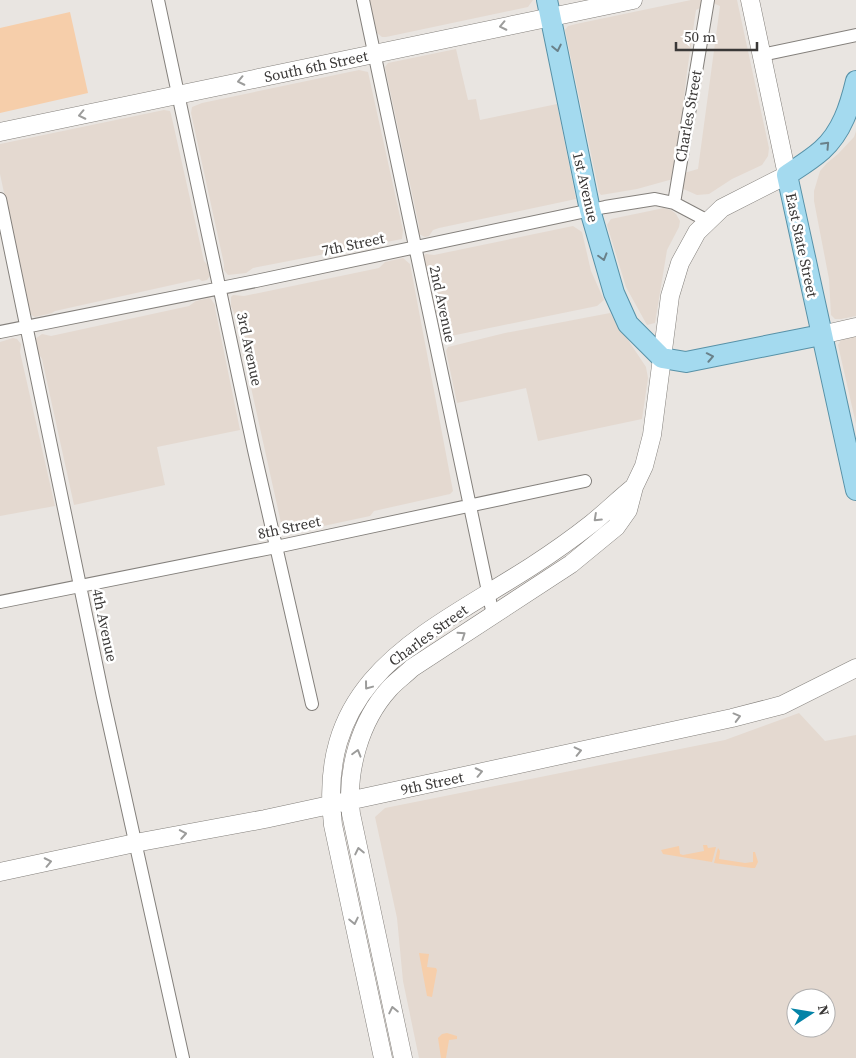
<svg xmlns="http://www.w3.org/2000/svg" width="856" height="1058" font-family="'Source Serif 4',serif">
  <style>
    .built { fill: #e4d9d0; fill-rule: evenodd }
    .green { fill: #f6ceaa }
    .lines { fill: none; stroke-linecap: round; stroke-linejoin: round }
    .street-casing { stroke: #84807c; stroke-width: 14 }
    .secondary-casing { stroke: #84807c; stroke-width: 19 }
    .primary-casing { stroke: #5791a7; stroke-width: 22 }
    .street { stroke: #fff; stroke-width: 12 }
    .secondary { stroke: #fff; stroke-width: 18 }
    .primary { stroke: #a4daef; stroke-width: 20 }
    .oneway { stroke: #9c9c9b }
    .oneway2 { stroke: #6a818a }
    .labels { text-anchor: middle; dominant-baseline: central; stroke-width: 5; stroke-linejoin: round; paint-order: stroke }
    .street-label { font-size: 15px; fill: #3a3837; stroke: #fff }
  </style>
  <rect width="100%" height="100%" fill="#e9e5e1"/>
  <!-- built -->
  <path class="built" d="M369,0H533L528,7L386,37H382L377,33Z
    M691,0H702L704,6L696,10L687,72L675,172L673,179L637,189L601,195L599,192L565,30L568,26L576,24Z
    M713,0H737L769,148L768,156L762,165L732,179L709,194L697,195L679,187L684,173L698,169L720,6L715,4Z
    M456,49L468,100L476,99L480,120L557,104L576,199L439,228L433,230L429,236L425,237L419,234V226L385,67L388,63Z
    M359,70L368,72L403,230L402,239L253,268L246,273L228,275L224,270V264L191,113L192,107L202,103Z
    M164,110L170,111L171,114L204,261L207,264L210,276L207,280L202,281L199,279L55,311L52,313L35,317L33,316L30,314L0,174V144Z
    M856,131V316L841,319H835L831,315L829,279L814,201V191L820,171L827,163L838,154L854,137Z
    M664,208L671,210L676,214L680,221L679,227L667,250L655,323L647,325L626,287L607,225L611,219Z
    M573,226L582,232L591,271L604,300L597,306L446,337L443,335L428,270L422,263L424,255L426,254L434,255Z
    M403,258L410,264L453,491L450,494L374,511L370,516L286,534L283,532L235,315L231,306V297L233,295L244,296L379,268L385,262Z
    M209,298L211,299L215,305V308L240,430L157,447L165,485L74,505L42,359L36,350L35,339L42,334L51,336L189,306L196,301Z
    M610,313L646,367L648,378L642,419L538,441L526,388L457,403L446,351L448,347L505,333Z
    M856,336V424L838,345L841,340Z
    M13,338L17,339L21,344L20,352L55,506L0,516V342Z
    M799,713L825,741L856,735V1058H419L403,981L397,918L375,817L385,808L725,740ZM796,998H826V1028H796Z"/>
  <!-- green -->
  <path class="green" d="M70,12L88,93L0,113V28Z
    M703,845H707L708,848L716,847L712,862L663,854L661,850L679,846L680,854L683,855L704,851Z
    M718,848L720,851L719,859L745,863L753,862V852H755L758,862L755,868H752L714,863Z
    M419,953L429,954L427,967L436,968L437,970L432,997L427,996Z
    M447,1033L457,1036V1039L449,1040L446,1058H441L438,1038L442,1034Z"/>
  <g class="lines">
    <!-- street casing -->
    <g class="street-casing">
      <path id="street" d="M158,0L254,450L312,704
        M363,0L493,615
        M762,55L856,35
        M0,199L103,697L183,1058
        M674,203L708,0
        M0,332L256,281L605,207L655,199L674,203L708,221
        M0,602L276,547L585,481"/>
    </g>
    <!-- secondary casing -->
    <g class="secondary-casing">
      <path id="secondary" d="M0,132L633,0
        M821,335L856,327
        M0,872L135,843L265,819L732,718L782,705L856,668
        M383,1058L333,825C315,676 428,633 532,566C552,553 572,539 591,524C606,512 619,499 634,487
        M403,1058L351,814C346,771 360,721 389,689C396,681 405,675 412,668L571,564L616,527L628,510L634,487L644,466L652,435L670,296L680,263L697,232L722,208L787,175L750,0"/>
    </g>
    <!-- primary casing -->
    <g class="primary-casing">
      <path id="primary" d="M547,0L590,210L614,293L628,324L662,358L686,362L821,335
        M856,81C850,106 842,132 822,150C812,159 799,167 787,175L856,490"/>
    </g>
    <!-- street -->
    <use href="#street" class="street"/>
    <!-- secondary -->
    <use href="#secondary" class="secondary"/>
    <!-- primary -->
    <use href="#primary" class="primary"/>
  </g>
  <!-- one-way arrows -->
  <defs><path id="oneway-chevron" d="M-2-3.5L2.5 0L-2 3.5" fill="none" stroke-width="1.6" stroke-linecap="round" stroke-linejoin="round" transform="scale(1.25)"/></defs>
  <g class="oneway">
    <use href="#oneway-chevron" transform="translate(503 26) rotate(168)"/>
    <use href="#oneway-chevron" transform="translate(241 81) rotate(168)"/>
    <use href="#oneway-chevron" transform="translate(82 115) rotate(168)"/>
    <use href="#oneway-chevron" transform="translate(597 518) rotate(137)"/>
    <use href="#oneway-chevron" transform="translate(462 635) rotate(-34)"/>
    <use href="#oneway-chevron" transform="translate(368 686) rotate(127)"/>
    <use href="#oneway-chevron" transform="translate(737 717) rotate(-15)"/>
    <use href="#oneway-chevron" transform="translate(578 751) rotate(-13)"/>
    <use href="#oneway-chevron" transform="translate(357 753) rotate(-74)"/>
    <use href="#oneway-chevron" transform="translate(479 772) rotate(-12)"/>
    <use href="#oneway-chevron" transform="translate(183 834) rotate(-10)"/>
    <use href="#oneway-chevron" transform="translate(359 851) rotate(-102)"/>
    <use href="#oneway-chevron" transform="translate(48 862) rotate(-12)"/>
    <use href="#oneway-chevron" transform="translate(354 921) rotate(78)"/>
    <use href="#oneway-chevron" transform="translate(393 1010) rotate(-102)"/>
  </g>
  <g class="oneway2">
    <use href="#oneway-chevron" transform="translate(557 48) rotate(78)"/>
    <use href="#oneway-chevron" transform="translate(826 145) rotate(-47)"/>
    <use href="#oneway-chevron" transform="translate(603 257) rotate(74)"/>
    <use href="#oneway-chevron" transform="translate(710 357) rotate(-11)"/>
  </g>
  <g class="labels">
    <!-- street labels -->
    <g class="street-label">
      <text transform="translate(316 66) rotate(-12)">South 6th Street</text>
      <text transform="translate(688 116) rotate(-80)">Charles Street</text>
      <text transform="translate(586 187) rotate(77)">1st Avenue</text>
      <text transform="translate(353 244) rotate(-12)">7th Street</text>
      <text transform="translate(802 245) rotate(78)">East State Street</text>
      <text transform="translate(443 304) rotate(78)">2nd Avenue</text>
      <text transform="translate(250 349) rotate(78)">3rd Avenue</text>
      <text transform="translate(289 527) rotate(-12)">8th Street</text>
      <text transform="translate(105 625) rotate(78)">4th Avenue</text>
      <text transform="translate(428 635) rotate(-36)">Charles Street</text>
      <text transform="translate(432 783) rotate(-12)">9th Street</text>
    </g>
  </g>
  <!-- north arrow -->
  <g transform="translate(811 1013) rotate(78)"><circle r="24" fill="#ffffff" stroke="#b0afaf"/>
  <path d="M0-4L9 19L0 12L-9 19Z" fill="#0383a7"/>
  <text y="-8" font-size="14" font-weight="bold" text-anchor="middle" fill="#3a3837">N</text>
  </g>
  <!-- scale -->
  <path d="M676 42v8h81v-8" fill="none" stroke="#3a3837" stroke-width="2.5"/>
  <text x="684" y="42" font-size="15" fill="#3a3837" stroke="#ffffff" stroke-width="4" paint-order="stroke">50 m</text>
</svg>
